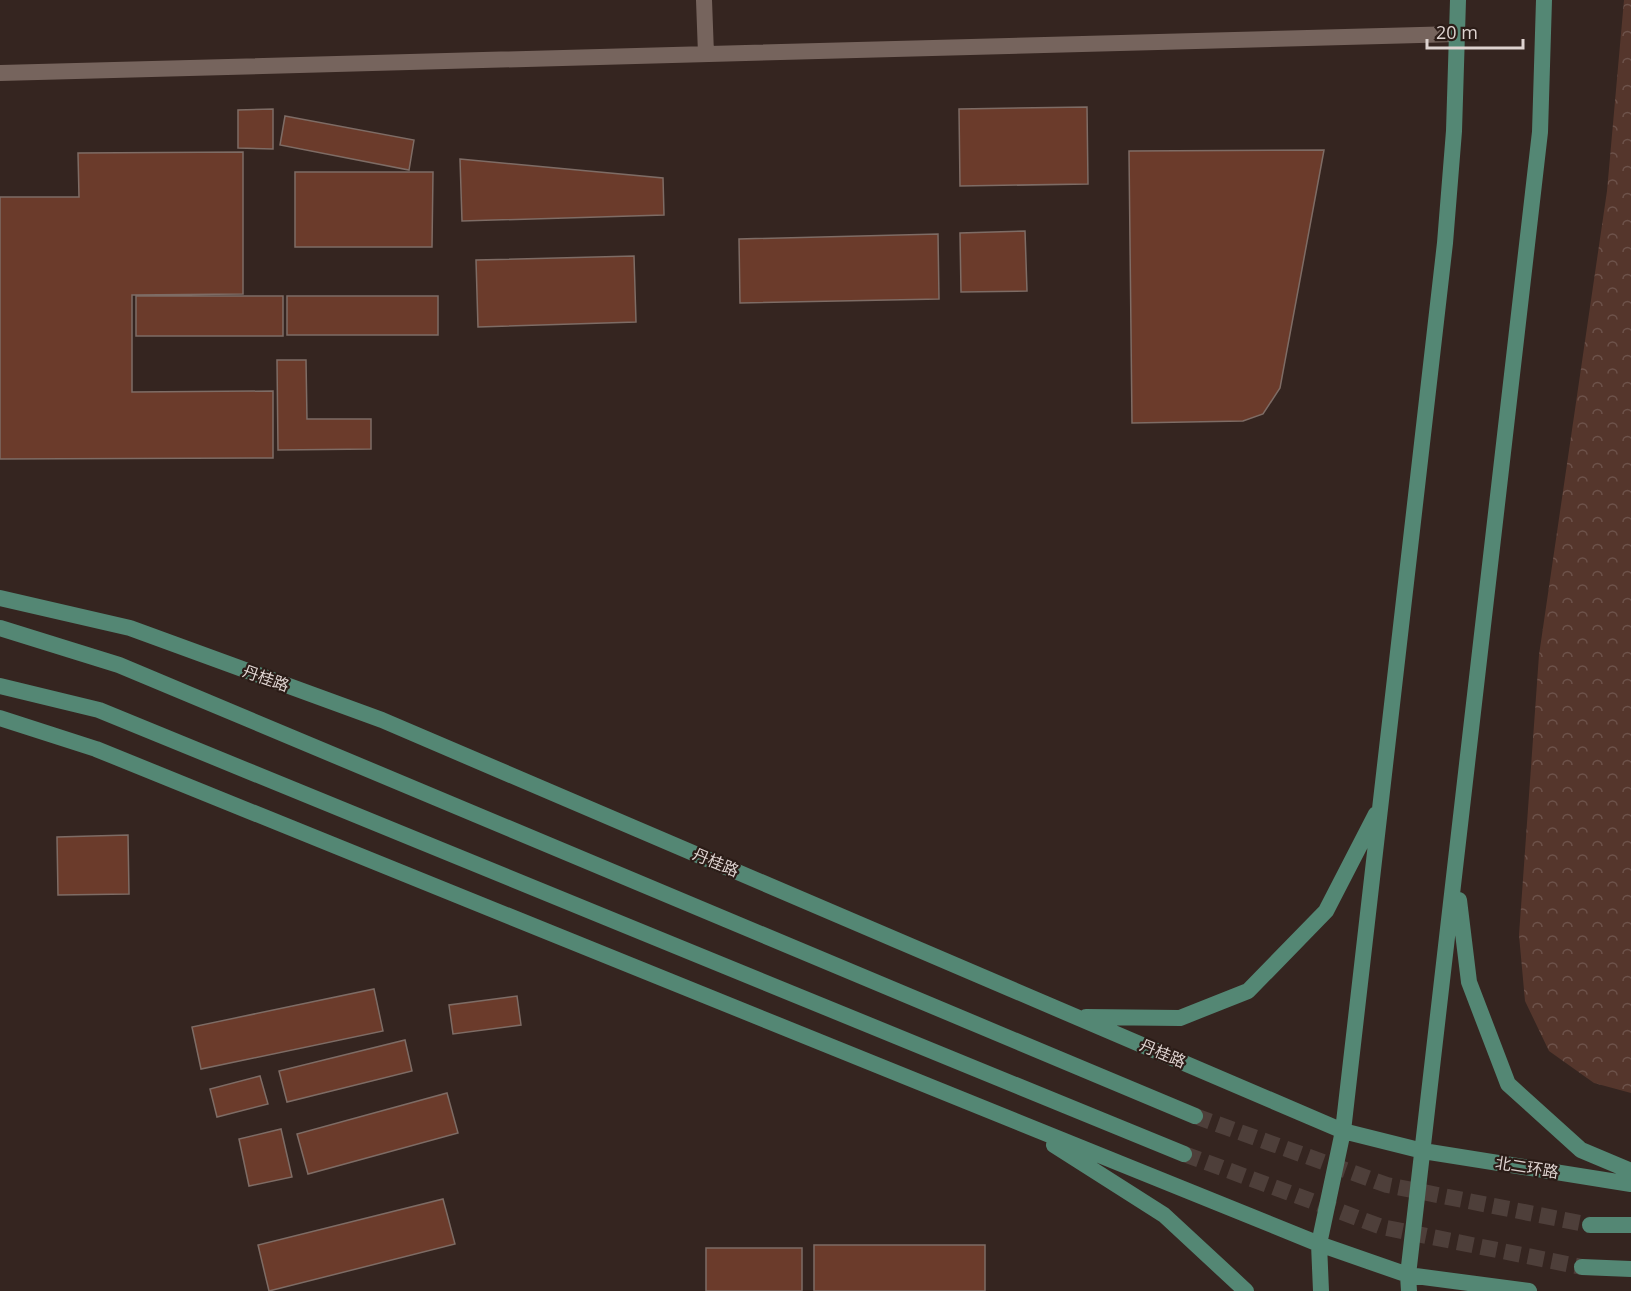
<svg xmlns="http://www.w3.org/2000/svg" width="1631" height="1291" font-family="'Open Sans','Noto Sans SC',sans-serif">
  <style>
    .park { fill: url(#park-crowns) }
    .building { fill: #6b3b2b; stroke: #7e6c65; stroke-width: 1.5 }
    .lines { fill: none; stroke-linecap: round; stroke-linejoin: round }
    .primary-tunnel { stroke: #4e3f3a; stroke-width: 16; stroke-dasharray: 16 8; stroke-linecap: butt }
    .minor { stroke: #76645d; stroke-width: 16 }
    .primary { stroke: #548774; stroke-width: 16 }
    .labels { text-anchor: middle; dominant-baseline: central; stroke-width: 4.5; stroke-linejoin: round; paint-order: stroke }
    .street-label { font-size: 16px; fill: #ded3d0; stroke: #2b1c17 }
  </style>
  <defs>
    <pattern id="park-crowns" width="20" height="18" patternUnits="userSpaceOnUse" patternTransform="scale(1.5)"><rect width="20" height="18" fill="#55362c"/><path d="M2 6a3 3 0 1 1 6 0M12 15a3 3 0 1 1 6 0" fill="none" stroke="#6d524a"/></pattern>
  </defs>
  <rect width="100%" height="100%" fill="#352520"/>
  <!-- park -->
  <path class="park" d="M1624,0H1631V1093L1594,1083L1549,1051L1525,1001L1519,935L1539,655L1607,191Z"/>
  <!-- building -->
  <path class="building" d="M1087,107L1088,184L960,186L959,109Z
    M273,109V149L238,148V110Z
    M285,116L414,140L409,170L280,145Z
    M1324,150L1280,388L1263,414L1243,421L1132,423L1129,151Z
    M243,152V294L132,295V392L273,391V458L0,459V197H79L78,153Z
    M460,159L663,178L664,215L462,221Z
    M295,172H433L432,247H295Z
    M1025,231L1027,291L961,292L960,233Z
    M938,234L939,299L740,303L739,239Z
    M634,256L636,322L478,327L476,260Z
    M136,296H283V336H136Z
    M287,296H438V335H287Z
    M277,360H306L307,419H371V449L278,450Z
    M128,835L129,894L58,895L57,837Z
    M374,989L383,1031L201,1069L192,1027Z
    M517,996L521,1025L453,1034L449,1005Z
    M405,1040L412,1071L287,1102L279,1071Z
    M260,1076L268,1104L217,1117L210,1089Z
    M447,1093L458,1133L308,1174L297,1134Z
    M281,1129L292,1177L249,1186L239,1139Z
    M443,1199L455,1244L269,1291L258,1245Z
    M814,1245H985V1291H814Z
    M706,1248H802V1291H706Z"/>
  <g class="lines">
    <!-- primary-tunnel -->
    <path class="primary-tunnel" d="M1195,1116L1387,1185L1590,1225
      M1184,1154L1382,1227L1582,1267"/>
    <!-- minor -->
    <path class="minor" d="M704,0L706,54
      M0,73L1457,34"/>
    <!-- primary -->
    <path class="primary" d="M0,598L130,628L382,720L1343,1131L1423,1151L1631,1184
      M0,628L119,665L1195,1116
      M0,686L99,710L1184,1154
      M0,718L96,749L1319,1244L1408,1275L1529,1291
      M1459,900L1469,982L1508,1084L1581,1150L1631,1171
      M1086,1017L1180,1018L1248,991L1326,911L1376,814
      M1054,1145L1164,1215L1246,1291
      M1590,1225H1631
      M1582,1267L1631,1269
      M1321,1291L1319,1244L1343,1131L1445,243L1454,131L1458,0
      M1409,1291L1408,1275L1540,132L1544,0"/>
  </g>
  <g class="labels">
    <!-- street labels -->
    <g class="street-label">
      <text transform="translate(266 678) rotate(20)">丹桂路</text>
      <text transform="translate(716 862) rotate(23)">丹桂路</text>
      <text transform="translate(1163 1053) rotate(23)">丹桂路</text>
      <text transform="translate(1527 1167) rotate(9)">北二环路</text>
    </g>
  </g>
  <!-- scale -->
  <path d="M1427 39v9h96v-9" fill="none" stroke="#ded3d0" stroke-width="3"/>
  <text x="1436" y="39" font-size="18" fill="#ded3d0" stroke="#2b1c17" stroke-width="4.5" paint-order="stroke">20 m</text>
</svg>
